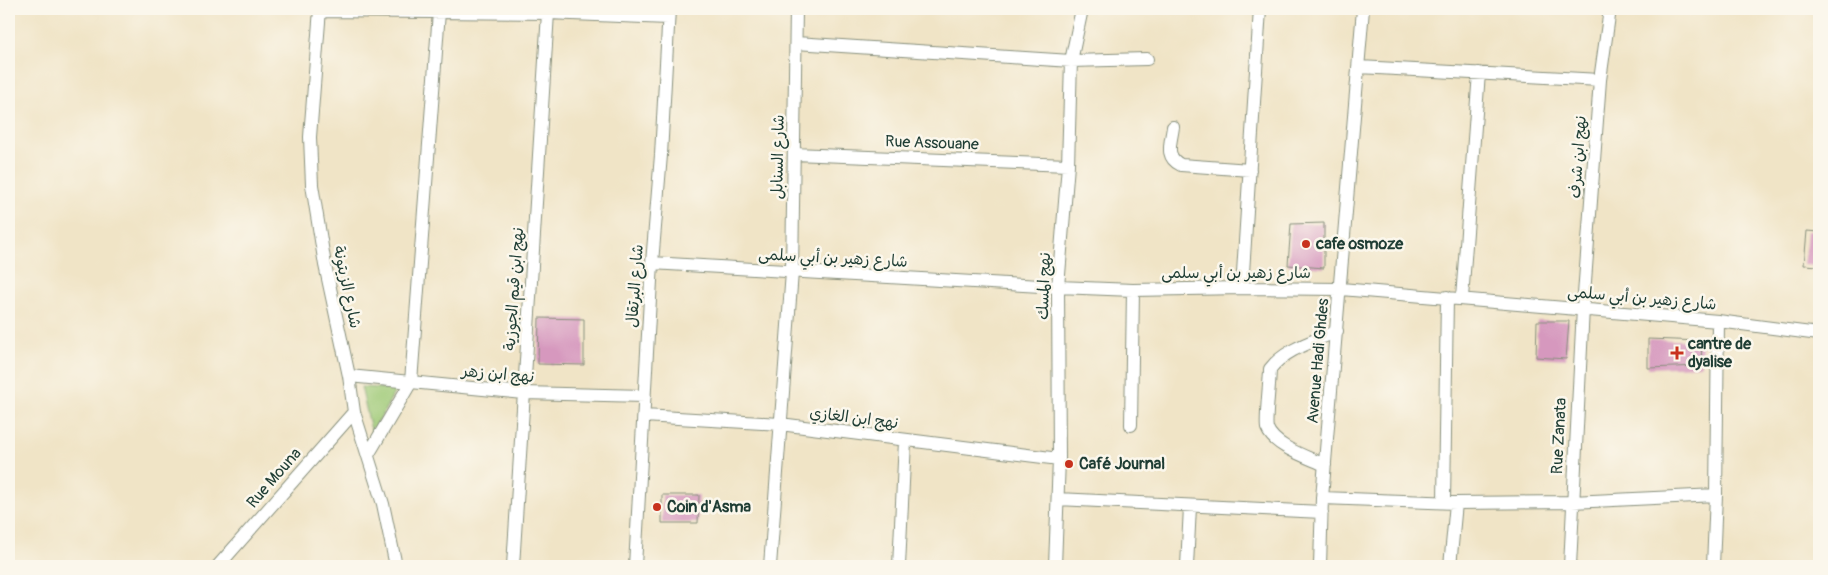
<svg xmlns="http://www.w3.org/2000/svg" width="1828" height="575" font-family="Pangolin,'Playpen Sans Arabic',sans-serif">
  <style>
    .green { fill: #9ec976; stroke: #5e8355 }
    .building { fill: #d698be }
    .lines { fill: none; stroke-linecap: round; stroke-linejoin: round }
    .street-casing { stroke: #88907d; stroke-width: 14 }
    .street { stroke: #fff; stroke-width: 12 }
    .poi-dot { fill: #c8321e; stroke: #fbf7ec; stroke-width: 2 }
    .labels { text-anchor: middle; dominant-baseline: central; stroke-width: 5; stroke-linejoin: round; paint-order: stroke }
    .street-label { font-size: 16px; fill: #1f3d34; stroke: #fbf7ec }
    .poi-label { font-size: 16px; font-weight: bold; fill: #1f3d34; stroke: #fbf7ec; text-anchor: start }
  </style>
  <rect width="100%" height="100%" fill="#fbf7ec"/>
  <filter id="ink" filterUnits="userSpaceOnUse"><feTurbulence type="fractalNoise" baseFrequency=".02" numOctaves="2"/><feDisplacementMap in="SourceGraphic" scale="10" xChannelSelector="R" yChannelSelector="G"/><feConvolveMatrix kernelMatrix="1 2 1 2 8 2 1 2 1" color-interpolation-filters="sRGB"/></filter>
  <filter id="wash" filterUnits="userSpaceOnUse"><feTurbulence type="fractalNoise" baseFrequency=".0096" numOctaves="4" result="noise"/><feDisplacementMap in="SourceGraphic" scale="20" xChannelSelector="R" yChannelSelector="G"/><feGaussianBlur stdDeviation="1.12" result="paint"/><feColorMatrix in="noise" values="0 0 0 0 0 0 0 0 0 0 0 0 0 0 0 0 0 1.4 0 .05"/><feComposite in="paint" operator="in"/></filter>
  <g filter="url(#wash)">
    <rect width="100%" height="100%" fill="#f0e4c6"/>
    <!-- green -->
    <path class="green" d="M361,387L396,389L372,434Z"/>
    <g id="blocks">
      <!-- building -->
      <path class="building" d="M1324,223V268L1288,265L1291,224Z
        M1807,231L1819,232V266L1804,265Z
        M539,318L584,319V365L538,364Z
        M1537,321H1569L1566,359L1536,357Z
        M1648,339L1702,341L1701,366L1648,368Z
        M662,495H699L698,523H662Z"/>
    </g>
  </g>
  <g filter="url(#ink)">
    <use href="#blocks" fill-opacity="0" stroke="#88907d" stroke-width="1"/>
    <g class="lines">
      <!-- street casing -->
      <g class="street-casing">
        <path id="street" d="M320,9L310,137L312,185L325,265L349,376L354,412L383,504L396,566
          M320,11L548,13L668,18
          M796,43L1071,61L1147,59
          M1359,67L1600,80
          M1173,127C1171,143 1164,157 1181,165L1250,170
          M794,154L1068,165
          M652,263L1058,287L1133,290L1242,288L1341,289L1718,321L1819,334
          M1242,288L1260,9
          M1462,298L1479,73
          M349,376L523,393L645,396
          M644,416L780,424L1059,459
          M1131,425L1133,290
          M368,455L411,382L439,12
          M1325,465C1308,457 1274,447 1267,428C1265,421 1270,380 1270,369C1285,349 1315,341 1337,331
          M1322,498L1456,503L1572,502L1716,495
          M1058,499L1322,512
          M1444,502L1447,297
          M218,566L354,412
          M513,566L548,13
          M635,566L652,263L661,155L669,9
          M770,566L792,272L796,9
          M899,566L905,441
          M1055,566L1059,459L1058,287L1068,165L1071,61L1082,9
          M1187,566L1190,507
          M1320,566L1322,498L1363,9
          M1450,566L1456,503
          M1570,566L1583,308L1600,80L1610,9
          M1713,566L1716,495L1718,321"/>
      </g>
      <!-- street -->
      <use href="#street" class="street"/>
    </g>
  </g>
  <!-- markers -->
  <g class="poi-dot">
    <circle cx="1306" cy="244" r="5"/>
    <path d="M1674.5 345.5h5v5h5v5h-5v5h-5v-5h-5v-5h5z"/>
    <circle cx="1069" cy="464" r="5"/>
    <circle cx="657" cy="507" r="5"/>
  </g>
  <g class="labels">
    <!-- street labels -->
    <g class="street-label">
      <text transform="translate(932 143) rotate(2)">Rue Assouane</text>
      <text transform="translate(778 157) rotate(-89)">شارع السنابل</text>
      <text transform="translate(1578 157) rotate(-86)">نهج ابن شرف</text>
      <text transform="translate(833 258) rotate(3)">شارع زهير بن أبي سلمى</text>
      <text x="1236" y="273">شارع زهير بن أبي سلمى</text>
      <text transform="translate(635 286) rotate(-86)">شارع البرتقال</text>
      <text transform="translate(1044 286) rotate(-88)">نهج المسك</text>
      <text transform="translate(347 287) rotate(78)">شارع الزيتونة</text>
      <text transform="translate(514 289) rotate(-86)">نهج ابن قيم الجوزية</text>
      <text transform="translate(1642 298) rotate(5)">شارع زهير بن أبي سلمى</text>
      <text transform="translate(1318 361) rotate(-85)">Avenue Hadi Ghdes</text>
      <text transform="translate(498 374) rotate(5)">نهج ابن زهر</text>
      <text transform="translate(854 418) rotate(7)">نهج ابن الغازي</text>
      <text transform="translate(1559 436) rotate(-87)">Rue Zanata</text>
      <text transform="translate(274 478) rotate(-49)">Rue Mouna</text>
    </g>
    <!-- poi labels -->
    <g class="poi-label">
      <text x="1316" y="244">cafe osmoze</text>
      <text x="1688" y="344">cantre de<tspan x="1688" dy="18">dyalise</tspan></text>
      <text x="1079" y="464">Café Journal</text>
      <text x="667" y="507">Coin d'Asma</text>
    </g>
  </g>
  <!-- margin -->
  <rect width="1828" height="575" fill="none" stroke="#fbf7ec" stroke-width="30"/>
</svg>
